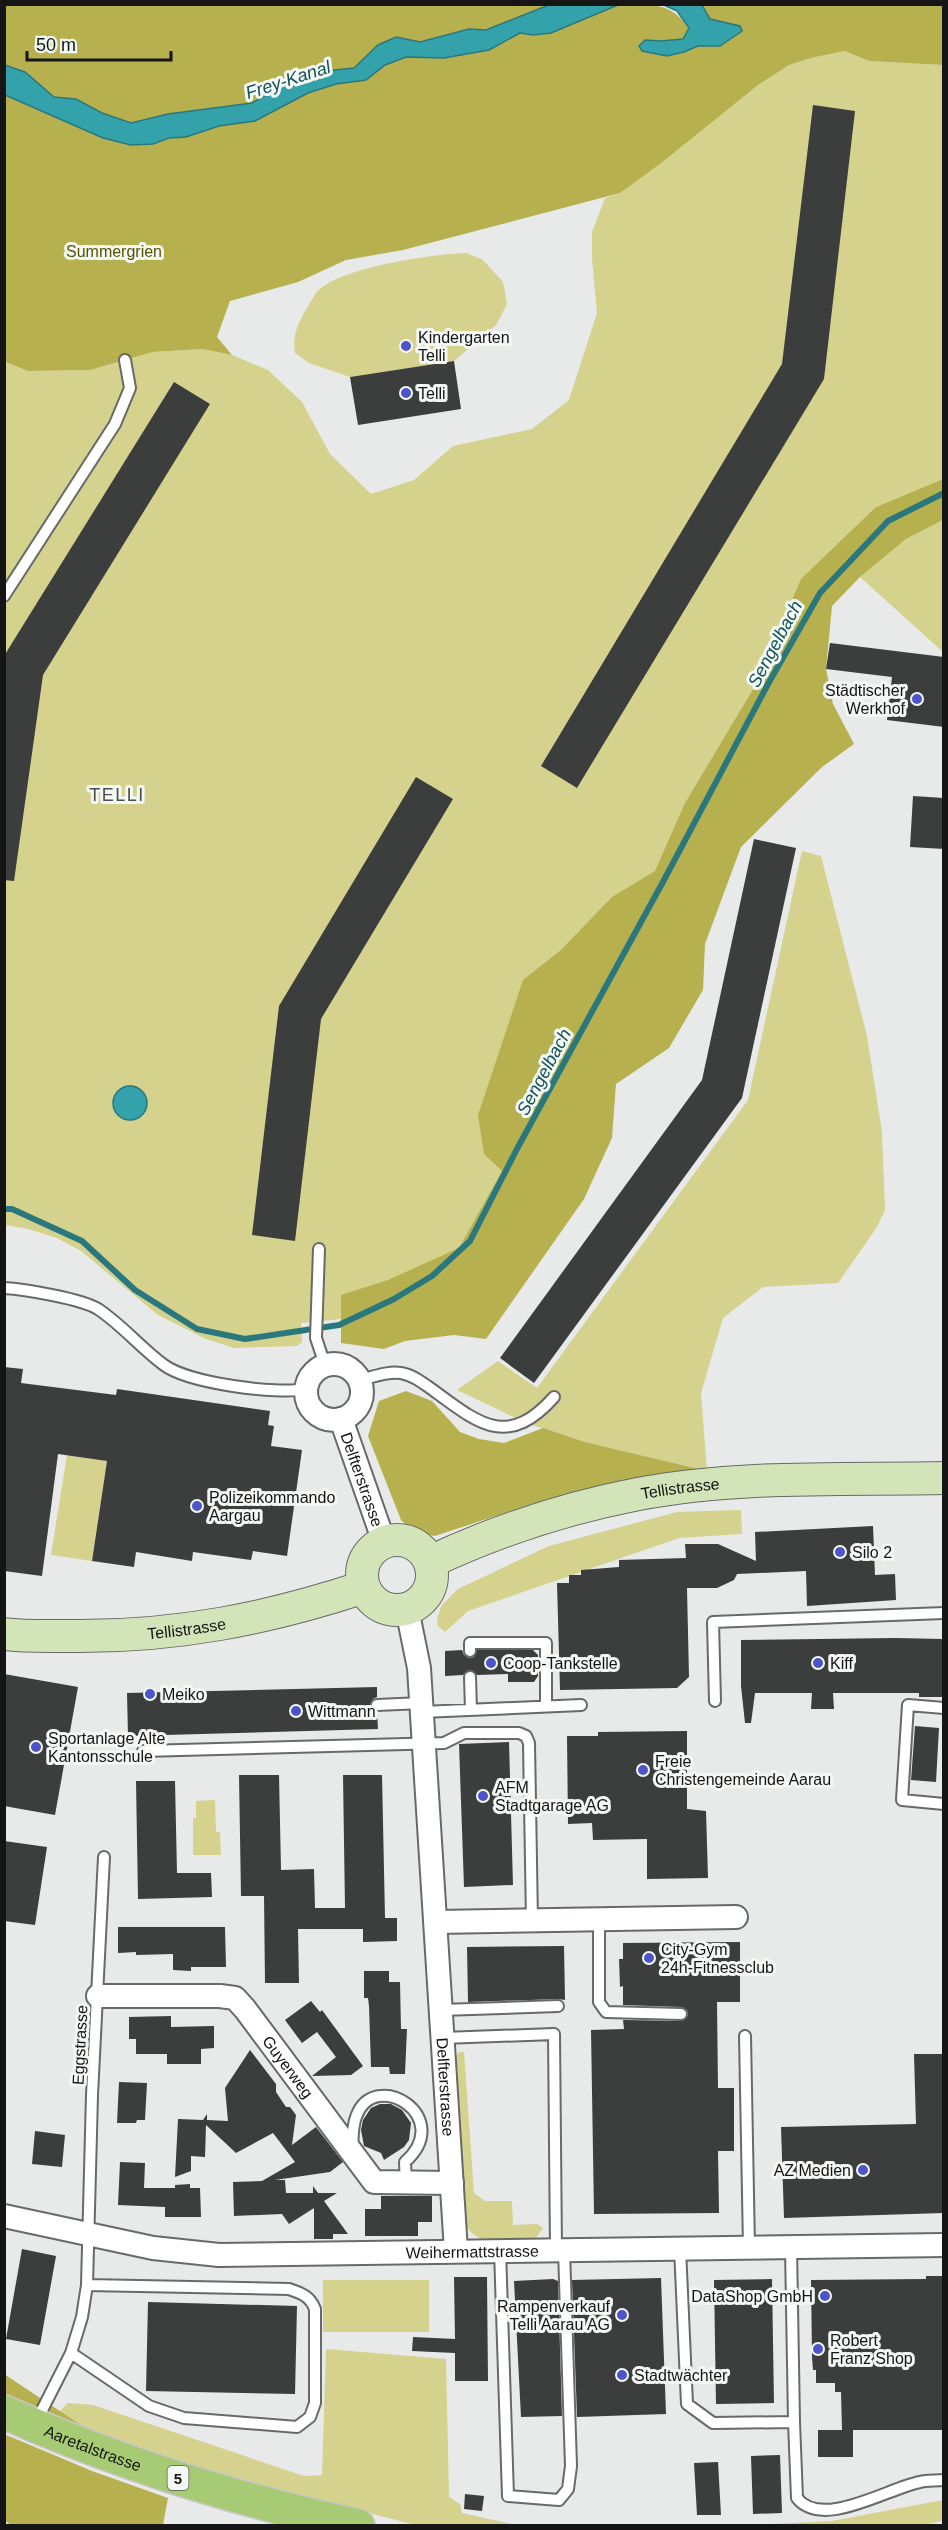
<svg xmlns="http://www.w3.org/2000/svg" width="948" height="2530" font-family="Arial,sans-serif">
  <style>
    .green { fill: #d4d28d }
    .forest { fill: #b6b14e }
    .water { fill: #33a2ab; stroke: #2a787e; stroke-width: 1.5 }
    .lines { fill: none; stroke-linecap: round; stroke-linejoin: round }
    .stream { stroke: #2a787e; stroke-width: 6 }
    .building { fill: #3b3e3d }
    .lane-casing { stroke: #676a68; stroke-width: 14 }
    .street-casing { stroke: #676a68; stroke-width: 26 }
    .secondary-casing { stroke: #676a68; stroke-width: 34 }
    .primary-casing { stroke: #c7c7c7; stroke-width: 36 }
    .lane { stroke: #fff; stroke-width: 10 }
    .street { stroke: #fff; stroke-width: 22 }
    .secondary { stroke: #d3e4b9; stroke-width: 32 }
    .primary { stroke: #a7ca74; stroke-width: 33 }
    .poi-dot { fill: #4d53c9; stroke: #f4f8f5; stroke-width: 2 }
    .labels { text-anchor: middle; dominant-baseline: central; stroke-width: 6; stroke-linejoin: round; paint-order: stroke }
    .shield { fill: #f4f8f5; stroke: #575958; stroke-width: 1.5 }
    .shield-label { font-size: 15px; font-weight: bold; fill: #141514 }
    .park-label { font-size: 16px; fill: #565202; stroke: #f4f8f5 }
    .poi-label { font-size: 16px; fill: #141514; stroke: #f4f8f5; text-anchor: start }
    .street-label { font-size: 16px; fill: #141514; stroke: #f4f8f5 }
    .water-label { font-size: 18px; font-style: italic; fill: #125155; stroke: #f4f8f5 }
    .neighbourhood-label { font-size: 18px; letter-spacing: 1.5px; fill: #4b4e4c; stroke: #f4f8f5 }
  </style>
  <rect width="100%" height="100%" fill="#e7eae8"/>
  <!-- green -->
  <path class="green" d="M846,51L869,61L943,65V479L876,507L759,679L685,803L557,1136L421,1311L301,1323L302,1342L297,1346L234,1348L206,1339L158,1315L81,1251L57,1238L28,1229L5,1225L4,362L28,371L90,370L153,352L202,349L232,355L268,370L302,402L330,454L371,494L414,480L453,446L532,429L569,400L597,313L592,258V232L605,198L620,193L758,85L789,65L811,58Z
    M467,253L483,260L503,282L507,304L496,325L454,361L350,377L309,363L295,353C292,338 297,326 304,313C308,307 312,299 316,293C338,267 434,254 467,253Z
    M943,520V652L860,577L906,539Z
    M802,851L821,856L867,1036L882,1132L885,1210L877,1227L838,1283L763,1287L723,1318L701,1393L707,1471L585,1442L526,1423L457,1390L498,1361L537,1388L748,1100Z
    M67,1455L107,1461L92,1561L51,1555Z
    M741,1510L742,1534L679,1538L468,1611L445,1632L438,1626L437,1618L442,1605L458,1589L549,1546L677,1512Z
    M215,1800L216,1832H220L221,1855H193V1818H196V1801Z
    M459,2052H464L474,2193L485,2201H512L513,2225L537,2224L543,2228L533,2242C505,2242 477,2250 463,2220L454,2059Z
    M323,2280H429V2332H323Z
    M326,2349L446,2359L449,2497L460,2504L462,2513L511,2524L547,2525H415L100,2442L60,2411L68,2403L93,2405L304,2476L322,2475Z
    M943,2500V2521L922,2525H750L832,2521Z"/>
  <!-- forest -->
  <path class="forest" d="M5,5H551L486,30L469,29L420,42L396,38L378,45L354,68L305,73L252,103L168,114L131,123L102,113L76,99L54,97L25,72L5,65Z
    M618,5C653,5 668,0 689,28L684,39L661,41L645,40L684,52L698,46H720L742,31L729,23L710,19L702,5H943V65L869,61L845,51L811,58L789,65L758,85L661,163L620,193L403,250L346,260L298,282L230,301L217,337L232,355L202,349L153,352L90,370L28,371L5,362V95L61,118L153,144L169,138L186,137L219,126L255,121L308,93L336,84L366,80L385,65L406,57L444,58L489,50L520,33L533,35L551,33Z
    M943,479V520L906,539L860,577L832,606L826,669L833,704L854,744L822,767L741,847L705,944L703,990L669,1048L616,1084L612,1138L584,1199L486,1339L454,1335L405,1341L384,1349L341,1343V1295L388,1280L459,1248L502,1171L484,1154L478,1115L523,980L561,950L612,897L655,871L685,803L759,679L801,579L876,507Z
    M406,1391L432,1401L460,1432L479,1439L504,1443L543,1428L585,1442L707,1471L661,1476L532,1504L435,1536C420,1534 411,1530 401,1520L368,1436L379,1401Z
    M4,2374L84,2427L5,2404Z
    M4,2434L92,2471L168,2498L163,2525L13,2526L5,2521Z"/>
  <!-- water -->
  <path class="water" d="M551,4L618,5L551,33L533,35L520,33L489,50L444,58L406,57L385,65L366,80L336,84L308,93L255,121L219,126L186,137L169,138L153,144L131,145L103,138L5,95V65L25,72L54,97L76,99L102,113L131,123L168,114L252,103L305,73L354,68L378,45L396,37L420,42L469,29L486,30Z
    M664,5H702L710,19L740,26L742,31L720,46H698L684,52L667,56L642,51L639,46L645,40L661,41L683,39L689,28L677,11Z
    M113 1103a17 17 0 1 1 34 0a17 17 0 1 1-34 0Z"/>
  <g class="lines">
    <!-- stream -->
    <path class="stream" d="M4,1209H12L82,1241L135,1290L197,1329L245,1339L339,1325L394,1299L432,1276L470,1241L518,1147L664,880L768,684L820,593L888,521L944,493"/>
  </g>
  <!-- building -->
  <path class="building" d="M813,105L855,111L824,379L577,788L541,766L782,364Z
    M454,361L461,409L358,425L350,377Z
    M174,382L210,404L43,675L14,881L4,880V656Z
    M830,643L944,657V727L887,720L892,677L826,669Z
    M416,777L453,799L321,1019L295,1241L252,1235L279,1006Z
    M913,796L944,798V849L910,847Z
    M754,839L796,848L742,1098L534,1383L500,1358L702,1080Z
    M4,1367L23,1369L21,1383L116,1395L117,1389L270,1411L268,1425L274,1426L271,1446L302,1450L287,1556L253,1551L251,1560L193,1552L192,1561L136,1552L134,1567L92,1561L107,1461L58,1454L42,1576L4,1571Z
    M873,1526L875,1575L895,1574L896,1600L807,1606L806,1571L737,1574L734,1580L717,1588H687L689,1677L677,1688L560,1690L557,1583H569V1575H581V1570L619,1567V1560L686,1558L685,1544H718L756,1561L755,1532Z
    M895,1638L944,1639V1697H919V1693H833L834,1709H811L812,1693H755L751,1723H745L741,1686V1640Z
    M462,1650L464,1655L469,1658L474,1657L477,1650H533L538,1655V1676L534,1682H508V1674L477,1675L470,1670L463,1675L445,1676V1651Z
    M4,1674L78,1687L55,1815L4,1806Z
    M377,1687V1697L373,1699L370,1705L371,1709L377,1712L378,1729L128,1736L127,1693Z
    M915,1726L939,1728L936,1782L911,1780Z
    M687,1731V1809L706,1811L708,1878L647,1879V1839L593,1840L592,1823L568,1824L567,1736H598V1732Z
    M509,1742L513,1885L464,1887L459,1744Z
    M239,1775H279L281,1870L314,1869L315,1908H345L343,1775H382L385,1918H397V1941L363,1942V1929H298L299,1983H265L264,1896H241Z
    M136,1781H175L177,1873H211L212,1897L138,1899Z
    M4,1841L47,1847L35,1925L4,1921Z
    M118,1927H225L226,1967H191V1971L173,1970V1954L136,1955V1952L118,1953Z
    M740,1942V2002H717L718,2088H734V2151H718L719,2213L594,2214L591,2030L624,2029L623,2020L681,2021L688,2015L687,2010L681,2007L623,2005V1986L620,1987L619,1959H623V1943Z
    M564,1946L565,2000L558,1999L468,2002L467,1947Z
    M364,1971H389V1982H400L401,2029H407L405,2074H390L389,2067H371L369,2006L368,1998H364Z
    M311,2001L320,2012L322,2010L363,2066L351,2075L312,2076L336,2057L317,2032L302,2043L285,2020Z
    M171,2016V2027L214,2026V2048L201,2049V2064H167V2054H136V2039H129V2017Z
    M250,2050L276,2084V2092L286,2107H290L296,2115L292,2145L316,2127L343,2162L330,2172L275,2180H285L286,2193H313V2186L318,2193H337L324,2201L348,2234H333V2239H314V2208L289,2224L282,2214L234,2216L233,2182L262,2181L295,2162L273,2133L236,2153L206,2125L205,2157L191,2156V2171L175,2177L178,2119L203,2120L207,2114V2120L228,2121L225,2088Z
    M914,2054H944V2213L784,2218L781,2127L916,2124Z
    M119,2082L147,2083L145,2120H137L136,2123H117Z
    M380,2104H391L402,2110L411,2123L409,2140L404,2147L384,2160L381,2153L364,2146L361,2130L363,2120L371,2108Z
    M35,2131L65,2135L62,2167L32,2164Z
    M120,2162L145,2163L144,2188H175V2185L190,2184V2188H200L201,2217H165V2207L118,2205Z
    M381,2196H432V2222H418V2236H365V2209H381Z
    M22,2249L56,2256L40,2345L6,2339Z
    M926,2276H944V2430H853V2457H818V2430H850H842L841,2392H835V2383H816V2370H813L812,2357L811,2280L926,2279Z
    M454,2277H487L488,2381H455V2353L412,2351L413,2337L455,2339Z
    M661,2278L666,2414L577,2417L572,2280Z
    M553,2279L558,2281L562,2416L521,2417L514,2281Z
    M772,2279L774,2403L716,2404L714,2280Z
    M148,2302L297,2306L295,2394L146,2391Z
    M780,2455L782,2513L753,2514L751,2456Z
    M718,2462L721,2515H697L694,2463Z
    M465,2494L484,2496L482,2511L464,2509Z"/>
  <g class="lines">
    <!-- lane casing -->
    <g class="lane-casing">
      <path id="lane" d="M4,596L115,424L130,388L125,360
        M319,1249L316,1338L325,1365
        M4,1288C24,1289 82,1299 98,1309C122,1325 141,1348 164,1365C188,1383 277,1395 306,1389
        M360,1380C373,1377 387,1371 401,1373C413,1375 423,1383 433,1390C479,1424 508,1449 554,1397
        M470,1651V1643H546V1706
        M470,1677L471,1710
        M715,1701L713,1622L944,1613
        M377,1705L422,1703
        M944,1708L908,1705L902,1800L944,1804
        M422,1712L581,1705
        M143,1751L444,1743L464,1733H519L526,1736L529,1743L532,1921
        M599,1921V2002L606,2012L681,2014
        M441,2010L558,2006
        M745,2036L749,2247
        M443,2038L554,2034L556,2250
        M352,2149C353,2139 352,2127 356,2117C374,2066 456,2117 405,2162L406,2183
        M680,2248L687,2404L713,2423L794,2422L791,2247
        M500,2250L508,2496L559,2500L568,2489L571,2466L564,2250
        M71,2353L149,2406L184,2418L297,2427L310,2417L315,2403V2309C310,2296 301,2293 289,2289L87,2285
        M38,2418L71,2353L82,2317L87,2285L92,2095L104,1857
        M794,2422L797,2498C822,2530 888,2488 920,2482C927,2480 936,2481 944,2480"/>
    </g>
    <!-- street casing -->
    <g class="street-casing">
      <g id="street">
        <circle cx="334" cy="1392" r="28"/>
        <path id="s1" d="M341,1419L384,1542"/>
        <path id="s2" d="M407,1609L419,1668L456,2251"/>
        <path d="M436,1922L736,1917"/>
        <path id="s3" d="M98,1996H220L235,1998L245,2009L374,2182L452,2183"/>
        <path id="s4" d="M4,2216L153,2248L219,2255L944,2245"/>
      </g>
    </g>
    <!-- secondary casing -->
    <g class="secondary-casing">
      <g id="secondary">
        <circle cx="397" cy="1575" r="35"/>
        <path id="s5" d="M430,1562C496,1531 566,1508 638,1494C738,1475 842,1480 944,1478"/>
        <path id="s6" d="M4,1634C27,1637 50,1636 73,1636C175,1637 267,1619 364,1587"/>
      </g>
    </g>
    <!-- primary casing -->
    <g class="primary-casing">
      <g id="primary">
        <path id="s7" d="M4,2412C118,2463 237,2500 358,2526"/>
      </g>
    </g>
    <!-- lane -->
    <use href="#lane" class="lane"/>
    <!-- street -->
    <use href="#street" class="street"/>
    <!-- secondary -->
    <use href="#secondary" class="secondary"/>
    <!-- primary -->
    <use href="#primary" class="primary"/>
  </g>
  <!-- markers -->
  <g class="poi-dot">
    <circle cx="406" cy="346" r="6"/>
    <circle cx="406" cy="393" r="6"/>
    <circle cx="917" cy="699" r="6"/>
    <circle cx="197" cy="1506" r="6"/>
    <circle cx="840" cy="1552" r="6"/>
    <circle cx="491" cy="1663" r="6"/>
    <circle cx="818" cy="1663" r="6"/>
    <circle cx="150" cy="1694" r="6"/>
    <circle cx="296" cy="1711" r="6"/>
    <circle cx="36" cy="1747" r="6"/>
    <circle cx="643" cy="1770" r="6"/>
    <circle cx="483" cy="1796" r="6"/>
    <circle cx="649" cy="1958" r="6"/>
    <circle cx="863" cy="2170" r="6"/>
    <circle cx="825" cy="2296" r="6"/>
    <circle cx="622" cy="2315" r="6"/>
    <circle cx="818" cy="2349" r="6"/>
    <circle cx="622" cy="2375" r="6"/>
  </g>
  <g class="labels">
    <!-- shield labels -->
    <rect class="shield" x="167.5" y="2466" width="21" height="24" rx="4.5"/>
    <g class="shield-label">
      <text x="178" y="2478">5</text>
    </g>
    <!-- park labels -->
    <g class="park-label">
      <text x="114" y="251">Summergrien</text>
    </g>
    <!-- poi labels -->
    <g class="poi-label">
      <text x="418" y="337">Kindergarten<tspan x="418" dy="18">Telli</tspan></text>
      <text x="418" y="393">Telli</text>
      <text x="905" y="690" text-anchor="end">Städtischer<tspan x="905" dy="18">Werkhof</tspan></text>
      <text x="209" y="1497">Polizeikommando<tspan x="209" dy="18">Aargau</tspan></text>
      <text x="852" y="1552">Silo 2</text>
      <text x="503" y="1663">Coop-Tankstelle</text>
      <text x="830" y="1663">Kiff</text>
      <text x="162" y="1694">Meiko</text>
      <text x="308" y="1711">Wittmann</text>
      <text x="48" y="1738">Sportanlage Alte<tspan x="48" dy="18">Kantonsschule</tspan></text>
      <text x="655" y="1761">Freie<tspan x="655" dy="18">Christengemeinde Aarau</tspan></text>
      <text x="495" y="1787">AFM<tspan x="495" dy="18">Stadtgarage AG</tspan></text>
      <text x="661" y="1949">City-Gym<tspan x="661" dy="18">24h-Fitnessclub</tspan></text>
      <text x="851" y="2170" text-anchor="end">AZ Medien</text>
      <text x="813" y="2296" text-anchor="end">DataShop GmbH</text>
      <text x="610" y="2306" text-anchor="end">Rampenverkauf<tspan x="610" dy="18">Telli Aarau AG</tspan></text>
      <text x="830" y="2340">Robert<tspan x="830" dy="18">Franz Shop</tspan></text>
      <text x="634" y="2375">Stadtwächter</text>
    </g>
    <!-- street labels -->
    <g class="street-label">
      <text stroke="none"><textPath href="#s1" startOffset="64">Delfterstrasse</textPath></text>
      <text stroke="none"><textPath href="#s5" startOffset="262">Tellistrasse</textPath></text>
      <text stroke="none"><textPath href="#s6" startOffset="183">Tellistrasse</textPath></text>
      <text transform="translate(80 2045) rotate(-87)">Eggstrasse</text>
      <text stroke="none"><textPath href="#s3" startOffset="224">Guyerweg</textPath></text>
      <text stroke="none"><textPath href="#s2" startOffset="480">Delfterstrasse</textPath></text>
      <text stroke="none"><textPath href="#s4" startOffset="472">Weihermattstrasse</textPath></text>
      <text stroke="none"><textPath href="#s7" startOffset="96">Aaretalstrasse</textPath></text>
    </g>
    <!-- water labels -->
    <g class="water-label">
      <text transform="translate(288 80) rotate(-18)">Frey-Kanal</text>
      <text transform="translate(775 644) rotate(-62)">Sengelbach</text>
      <text transform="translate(544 1072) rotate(-62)">Sengelbach</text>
    </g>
    <!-- neighbourhood labels -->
    <g class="neighbourhood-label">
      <text x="117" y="795">TELLI</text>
    </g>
  </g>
  <!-- border -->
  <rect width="948" height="2530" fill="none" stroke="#141514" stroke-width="12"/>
  <!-- scale -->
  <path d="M27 51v9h144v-9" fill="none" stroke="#141514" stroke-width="3"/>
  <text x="36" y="51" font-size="18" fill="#141514" stroke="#f4f8f5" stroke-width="4.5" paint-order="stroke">50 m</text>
</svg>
